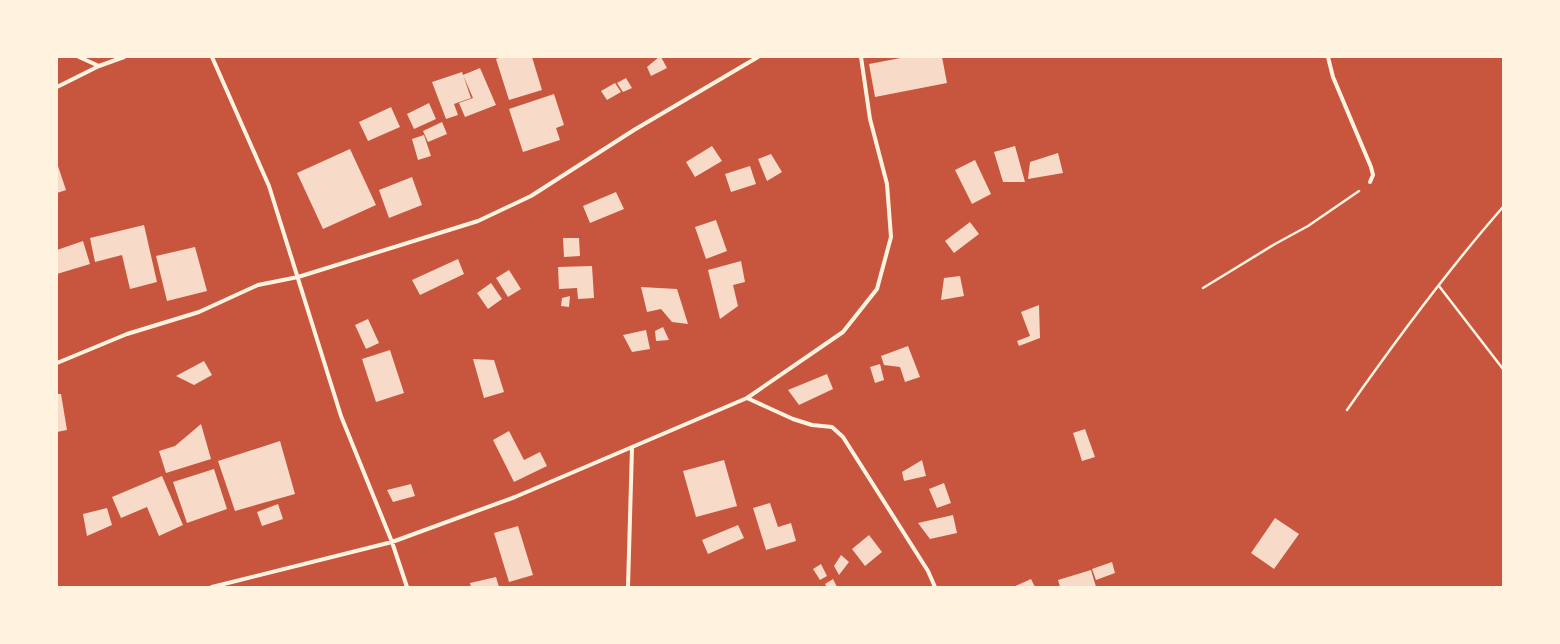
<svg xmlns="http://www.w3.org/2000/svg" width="1560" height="644" font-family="Literata,serif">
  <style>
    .building { fill: #f7dbc8 }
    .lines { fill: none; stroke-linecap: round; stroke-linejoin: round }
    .path { stroke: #fff3e0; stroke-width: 2.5 }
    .minor { stroke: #fff3e0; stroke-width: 4 }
  </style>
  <rect width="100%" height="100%" fill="#c8553d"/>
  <!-- building -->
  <path class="building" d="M501,57H532L542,90L509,100L496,59Z
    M659,57H661L667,68L651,76L647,67Z
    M906,57H942L947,83L875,97L869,64Z
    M480,68L496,105L465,117L459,103L473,98L463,75Z
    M462,72L471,98L454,104L458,115L446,119L432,82Z
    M626,78L632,88L623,92L617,83Z
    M615,83L621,92L607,100L601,91Z
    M554,94L564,125L556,128L560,140L523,152L509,109Z
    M429,103L436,119L414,129L407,114Z
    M391,107L400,127L368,141L359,122Z
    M442,122L447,134L428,142L423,131Z
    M424,135L431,156L418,160L412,139Z
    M712,146L722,161L695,177L686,162Z
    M1015,146L1025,182H1003L994,152Z
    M350,149L376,205L323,229L297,173Z
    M1058,153L1063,173L1028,179L1030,162Z
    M771,154L782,172L767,181L758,159Z
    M975,160L991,194L972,204L955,170Z
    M57,163L66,190L57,193Z
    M750,166L756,184L731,192L725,174Z
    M412,177L422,205L389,218L379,190Z
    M616,192L624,209L590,223L583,206Z
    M716,220L727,251L706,259L695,227Z
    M970,222L979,234L954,253L945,241Z
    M144,225L157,282L130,289L122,255L95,262L90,238Z
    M563,238H579L580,256L564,257Z
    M83,241L90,264L57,274V250Z
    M195,247L207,291L167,301L156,256Z
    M458,259L464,274L420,295L412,280Z
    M741,261L745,282L733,285L738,306L720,319L708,270Z
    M592,266L594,298L578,299L577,288L559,289L558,267Z
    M509,270L521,289L508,297L496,278Z
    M960,276L964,296L941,300L944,278Z
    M491,283L502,299L488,309L477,293Z
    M641,287L677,289L688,324L672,322L661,309L647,312Z
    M570,296L569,307L561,306L562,298Z
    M1039,305L1040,338L1019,346L1017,341L1030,336L1021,312Z
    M368,319L379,343L366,349L355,325Z
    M663,327L669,340L656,341L655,331Z
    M646,330L650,349L632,352L623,335Z
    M908,346L920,377L905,382L900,367L884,365L881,356Z
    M390,350L404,393L376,402L362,359Z
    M473,359L494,360L504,392L484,398Z
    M204,361L212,375L194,385L176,376Z
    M880,364L884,380L875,383L870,367Z
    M827,374L833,389L799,405L788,390Z
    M57,394H61L67,430L57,432Z
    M201,424L211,459L166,473L159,451L175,446Z
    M1085,429L1095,457L1082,461L1073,433Z
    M509,431L524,460L540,452L547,466L514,482L493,440Z
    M280,441L295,494L235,511L218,461Z
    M724,460L737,506L696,517L683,471Z
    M922,460L926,476L904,481L902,472Z
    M214,469L227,509L187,523L173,482Z
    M162,476L183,525L159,536L147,507L121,518L112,497Z
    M944,483L951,503L937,508L929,489Z
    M411,484L415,496L393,502L387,490Z
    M770,503L778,527L791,523L796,541L766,550L753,508Z
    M278,504L283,519L262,526L257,512Z
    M107,508L112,525L87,536L83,514Z
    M953,515L957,533L930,539L918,523Z
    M1275,518L1299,534L1274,569L1251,553Z
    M738,525L744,538L708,554L702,540Z
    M518,526L533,575L509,582L494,533Z
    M869,535L882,552L865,566L852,549Z
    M841,555L849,562L839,575L834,566Z
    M1112,562L1115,573L1096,580L1092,569Z
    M821,564L827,576L820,580L813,569Z
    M1091,570L1096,587H1060L1058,580Z
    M496,577L499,587H471L470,583Z
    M833,579L837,587H827L825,584Z
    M1031,579L1035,587H1013Z"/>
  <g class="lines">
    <!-- path -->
    <path class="path" d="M1439,286L1503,369
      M1203,288L1275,244L1308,226L1359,191
      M1347,410C1396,340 1447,271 1503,207"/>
    <!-- minor -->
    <path class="minor" d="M79,57L99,66
      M212,57L269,186L341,416L392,542L407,587
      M1328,57L1333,77L1371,167L1373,175L1370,182
      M57,87L99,66L124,57
      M57,363L127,334L199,312L258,285L298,277L478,221L531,196L634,130L758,57
      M747,398L793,419L812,425L832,427L843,437L928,571L935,587
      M212,587L392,542L515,497L747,398L843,332L877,289L891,237L887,184L870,119L861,57
      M628,587L632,448"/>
  </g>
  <!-- border -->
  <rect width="1560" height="644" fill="none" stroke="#fff3e0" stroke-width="116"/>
</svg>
